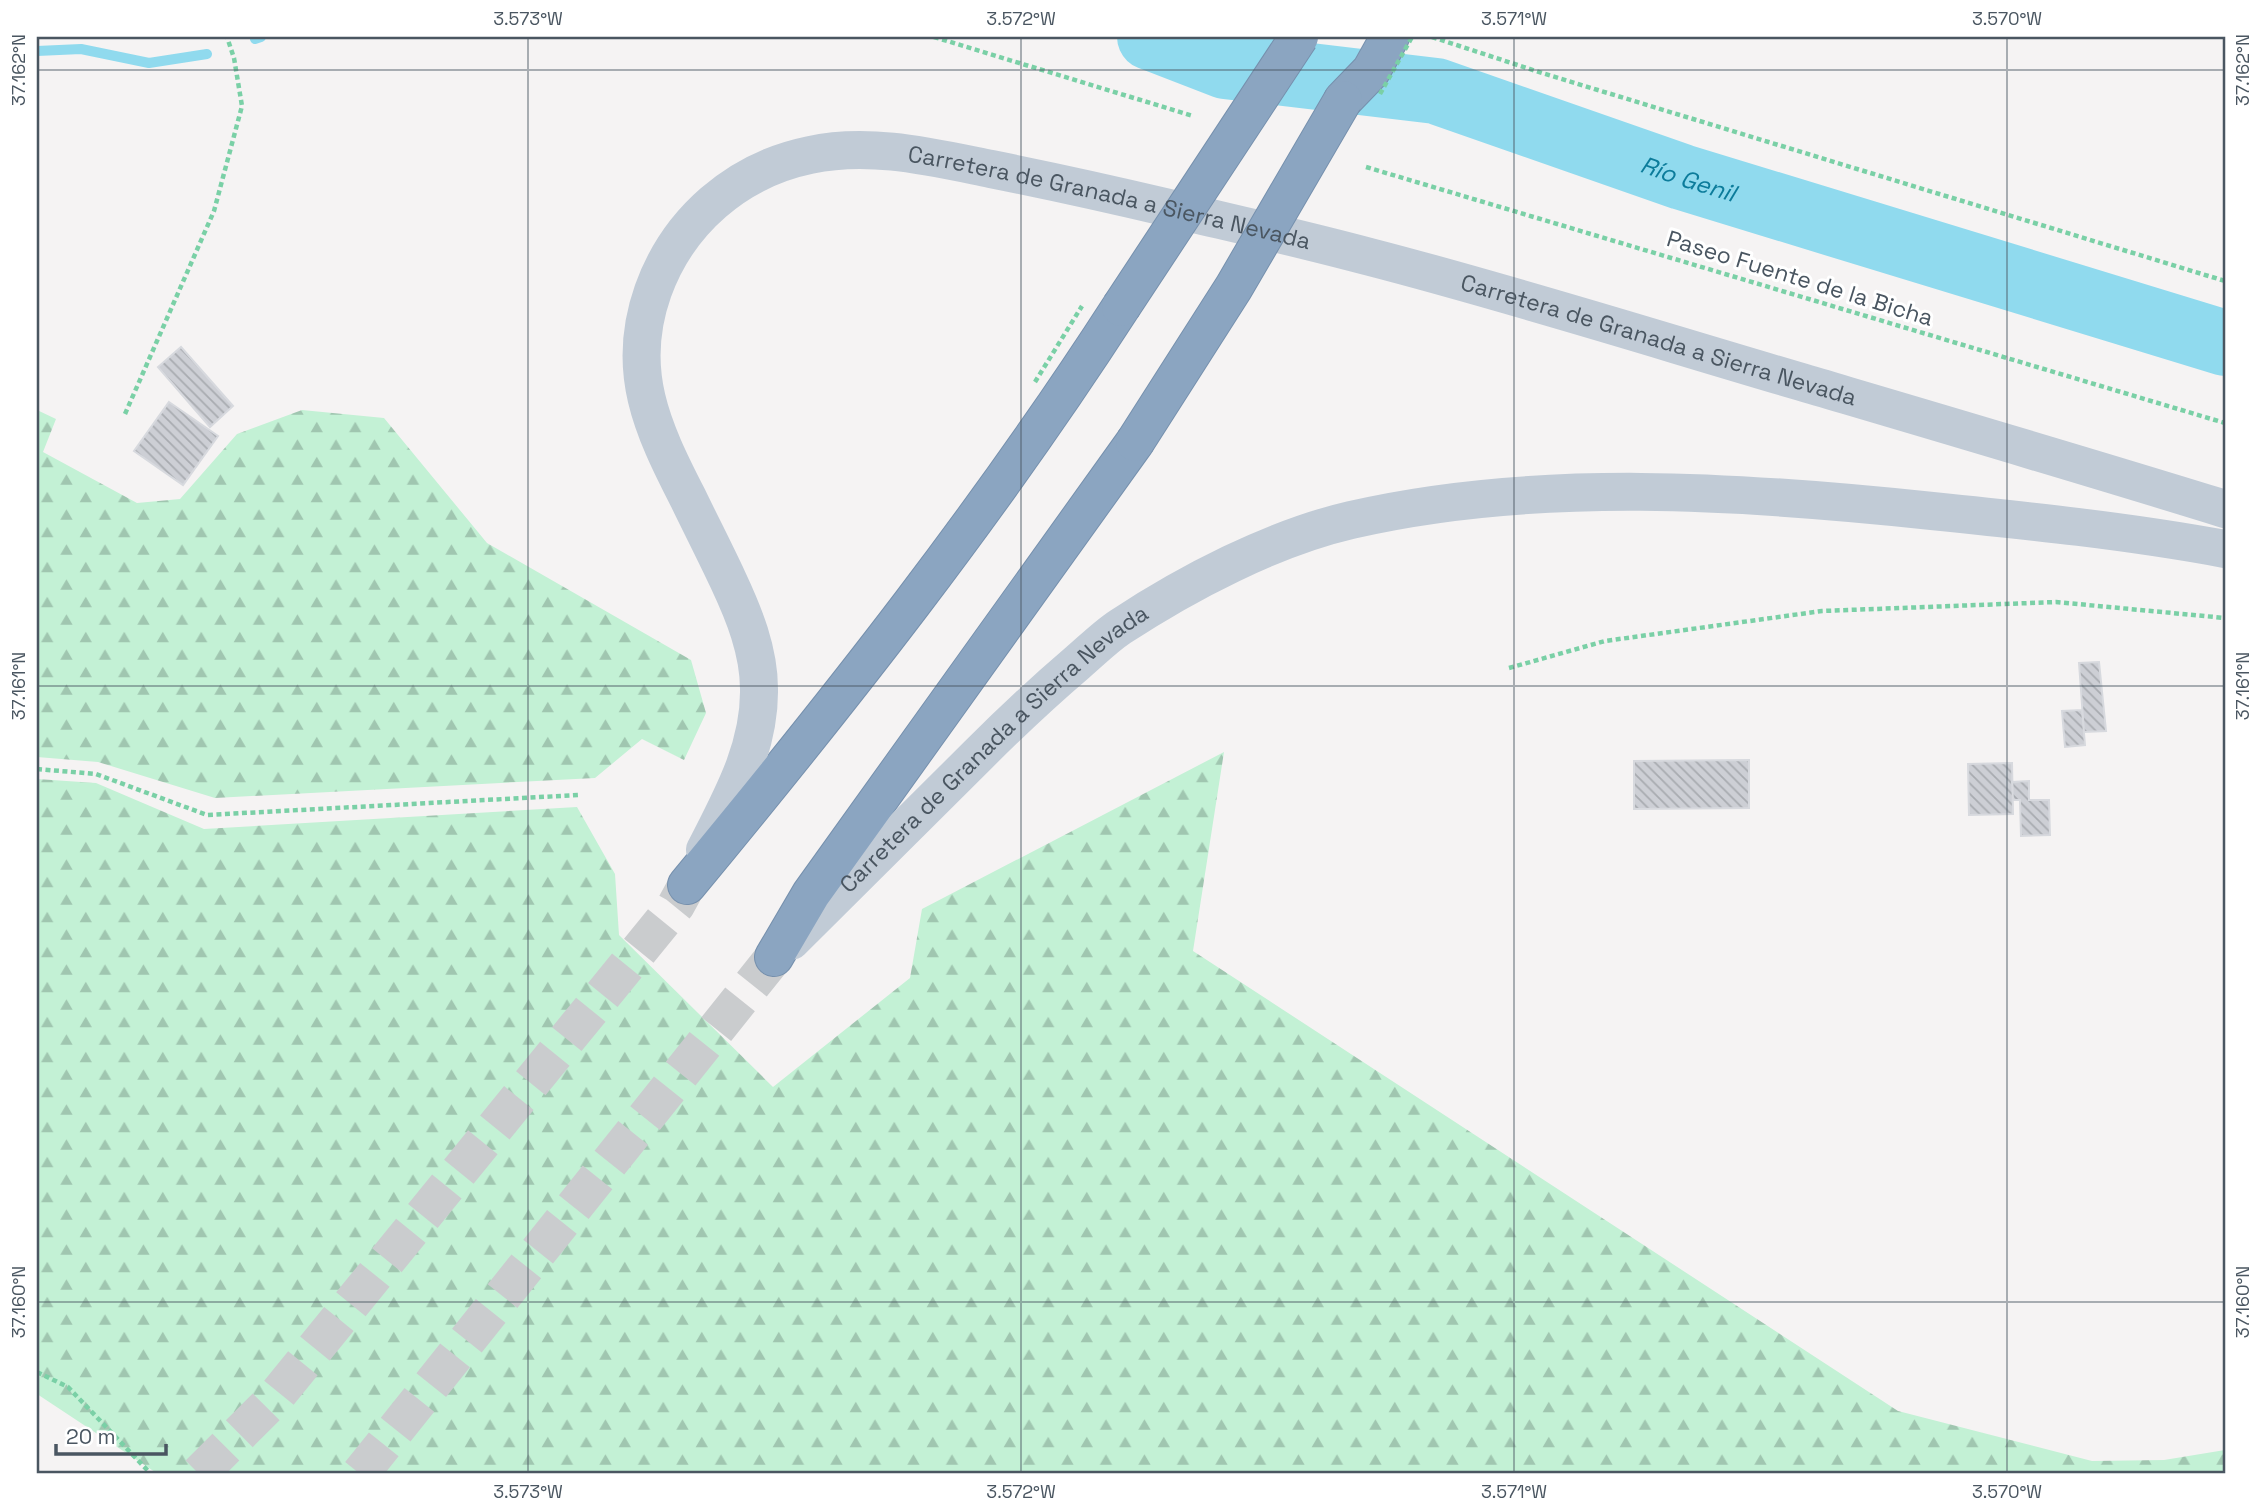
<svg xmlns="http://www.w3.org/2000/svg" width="2262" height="1511" font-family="'Space Grotesk',sans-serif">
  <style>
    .forest { fill: url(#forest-firs) }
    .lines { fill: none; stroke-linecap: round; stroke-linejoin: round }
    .stream { stroke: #90daee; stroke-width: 10 }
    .river { stroke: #90daee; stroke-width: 66 }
    .building { fill: url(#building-back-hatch); stroke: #d7d9de; stroke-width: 2 }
    .highway-tunnel { stroke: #caccce; stroke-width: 38; stroke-dasharray: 38 19; stroke-linecap: butt }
    .highway-casing { stroke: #7690ad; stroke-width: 40 }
    .path { stroke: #7ad0a6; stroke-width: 4.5; stroke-dasharray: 5 3.5; stroke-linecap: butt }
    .secondary { stroke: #c1cbd6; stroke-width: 38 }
    .highway { stroke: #8ba5c1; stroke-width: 38 }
    .highway-bridge-casing { stroke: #7690ad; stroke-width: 40; stroke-linecap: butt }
    .path-bridge { stroke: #7ad0a6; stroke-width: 4.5; stroke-dasharray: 5 3.5; stroke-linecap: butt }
    .highway-bridge { stroke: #8ba5c1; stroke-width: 38 }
    .ticks { fill: none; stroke: #4a5661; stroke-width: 2; stroke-opacity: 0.45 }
    .labels { text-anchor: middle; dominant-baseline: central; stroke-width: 6; stroke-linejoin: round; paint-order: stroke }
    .street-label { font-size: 23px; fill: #4a5661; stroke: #fff }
    .water-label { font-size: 24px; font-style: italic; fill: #0c7c9b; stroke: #fff }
    .neatline { fill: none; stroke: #4a5661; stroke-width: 2.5 }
    .ticks-label { font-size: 18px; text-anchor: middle; fill: #4a5661 }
  </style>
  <defs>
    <pattern id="forest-firs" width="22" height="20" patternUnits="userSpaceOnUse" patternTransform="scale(1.75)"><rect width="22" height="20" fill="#c3f1d5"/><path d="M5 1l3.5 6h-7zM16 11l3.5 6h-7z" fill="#a0c6b0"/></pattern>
    <pattern id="building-back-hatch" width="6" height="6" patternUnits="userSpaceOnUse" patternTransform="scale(1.75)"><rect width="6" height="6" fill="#cdcfd5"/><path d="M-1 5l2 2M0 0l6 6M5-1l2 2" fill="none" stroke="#a8abb0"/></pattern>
  </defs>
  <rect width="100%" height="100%" fill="#f5f3f3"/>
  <!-- forest -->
  <path class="forest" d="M37,410L56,419L43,452L137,503L180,499L237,434L302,410L384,418L487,543L691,660L706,713L684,760L642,739L595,778L215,798L98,762L37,757Z
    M1224,752L1193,951L1898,1411L2092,1461L2164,1460L2225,1450V1474H158L37,1394V779L96,783L204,829L577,807L615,874L619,935L773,1087L910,978L922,909Z"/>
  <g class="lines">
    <!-- stream -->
    <path class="stream" d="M255,39L261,37
      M37,51L81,49L149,63L207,54"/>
    <!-- river -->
    <path class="river" id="s1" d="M1150,37L1225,66L1436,91L1682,177L2225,343"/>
  </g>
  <!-- building -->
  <path class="building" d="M181,347L233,406L210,427L158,367Z
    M169,402L218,436L183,485L134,451Z
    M2099,662L2106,731L2084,732L2079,663Z
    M2082,710L2085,745L2065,747L2062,711Z
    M1749,760V808L1634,809V761Z
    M2012,763L2013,814L1969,815L1968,764Z
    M2029,781V800H2049L2050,835L2021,836L2020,800H2013L2012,782Z"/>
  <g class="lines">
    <!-- highway-tunnel -->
    <path class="highway-tunnel" d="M199,1474L273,1400L676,905L687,885
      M360,1474L774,957"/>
    <!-- highway casing -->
    <g class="highway-casing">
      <path id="highway" d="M1343,100L1371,71L1390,37
        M687,885C841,699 990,510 1121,307
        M774,957L811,894L1135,442"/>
    </g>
    <!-- path -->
    <path class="path" d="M934,37L1193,116
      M1432,37L1542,73L2225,281
      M1366,167L2225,423
      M125,414L214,211L242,106L234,58L227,37
      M1509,668L1605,641L1822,611L2056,602L2225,618
      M37,769L96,774L207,815L578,795
      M37,1372L68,1387L151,1474"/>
    <!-- secondary -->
    <g class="secondary">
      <path id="s2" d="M705,850C731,799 760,748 759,689C759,651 744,614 728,580C715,552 701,525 688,498C652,428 625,370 653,291C678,221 737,170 810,155C870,142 931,157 991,169C1051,181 1110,194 1169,208C1236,224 1303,239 1370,257C1513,294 1655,339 1798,381C1940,423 2083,465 2225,509"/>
      <path id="s3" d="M791,941C853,879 915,817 978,755C1010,723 1043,692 1077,663C1091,651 1105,637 1120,627C1187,583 1273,538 1351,520C1538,477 1743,491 1932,511C2030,521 2128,531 2225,549"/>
    </g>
    <!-- highway -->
    <use href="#highway" class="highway"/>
    <!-- highway-bridge casing -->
    <g class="highway-bridge-casing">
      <path id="highway-bridge" d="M1121,307L1299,37
        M1135,442L1234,287L1343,100"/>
    </g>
    <!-- path-bridge -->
    <path class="path-bridge" d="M1380,94L1412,37
      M1035,382L1082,306"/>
    <!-- highway-bridge -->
    <use href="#highway-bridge" class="highway-bridge"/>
  </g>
  <!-- ticks -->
  <path class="ticks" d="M528,37V1474M1021,37V1474M1514,37V1474M2007,37V1474M37,70H2225M37,686H2225M37,1302H2225"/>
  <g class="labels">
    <!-- street labels -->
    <g class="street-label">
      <text stroke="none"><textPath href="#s2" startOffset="1116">Carretera de Granada a Sierra Nevada</textPath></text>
      <text transform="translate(1800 278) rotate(17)">Paseo Fuente de la Bicha</text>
      <text stroke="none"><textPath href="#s2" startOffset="1684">Carretera de Granada a Sierra Nevada</textPath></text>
      <text stroke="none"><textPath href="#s3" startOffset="280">Carretera de Granada a Sierra Nevada</textPath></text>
    </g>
    <!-- water labels -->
    <g class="water-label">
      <text stroke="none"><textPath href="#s1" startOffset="560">Río Genil</textPath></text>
    </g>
  </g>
  <!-- border -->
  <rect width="2262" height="1511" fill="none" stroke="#ffffff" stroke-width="77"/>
  <!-- scale -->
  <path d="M56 1444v10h110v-10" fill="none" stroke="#4a5661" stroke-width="3.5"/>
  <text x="66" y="1444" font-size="21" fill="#4a5661" stroke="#ffffff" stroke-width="5" paint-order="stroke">20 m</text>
  <rect x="38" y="38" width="2186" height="1434" class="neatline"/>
  <g class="ticks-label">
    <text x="528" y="25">3.573°W</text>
    <text x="1021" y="25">3.572°W</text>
    <text x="1514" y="25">3.571°W</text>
    <text x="2007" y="25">3.570°W</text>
    <text transform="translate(19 70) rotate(-90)" y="6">37.162°N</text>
    <text transform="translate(2243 70) rotate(-90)" y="6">37.162°N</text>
    <text transform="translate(19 686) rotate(-90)" y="6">37.161°N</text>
    <text transform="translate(2243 686) rotate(-90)" y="6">37.161°N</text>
    <text transform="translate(19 1302) rotate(-90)" y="6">37.160°N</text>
    <text transform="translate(2243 1302) rotate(-90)" y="6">37.160°N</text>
    <text x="528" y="1498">3.573°W</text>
    <text x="1021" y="1498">3.572°W</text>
    <text x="1514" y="1498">3.571°W</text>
    <text x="2007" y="1498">3.570°W</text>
  </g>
</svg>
